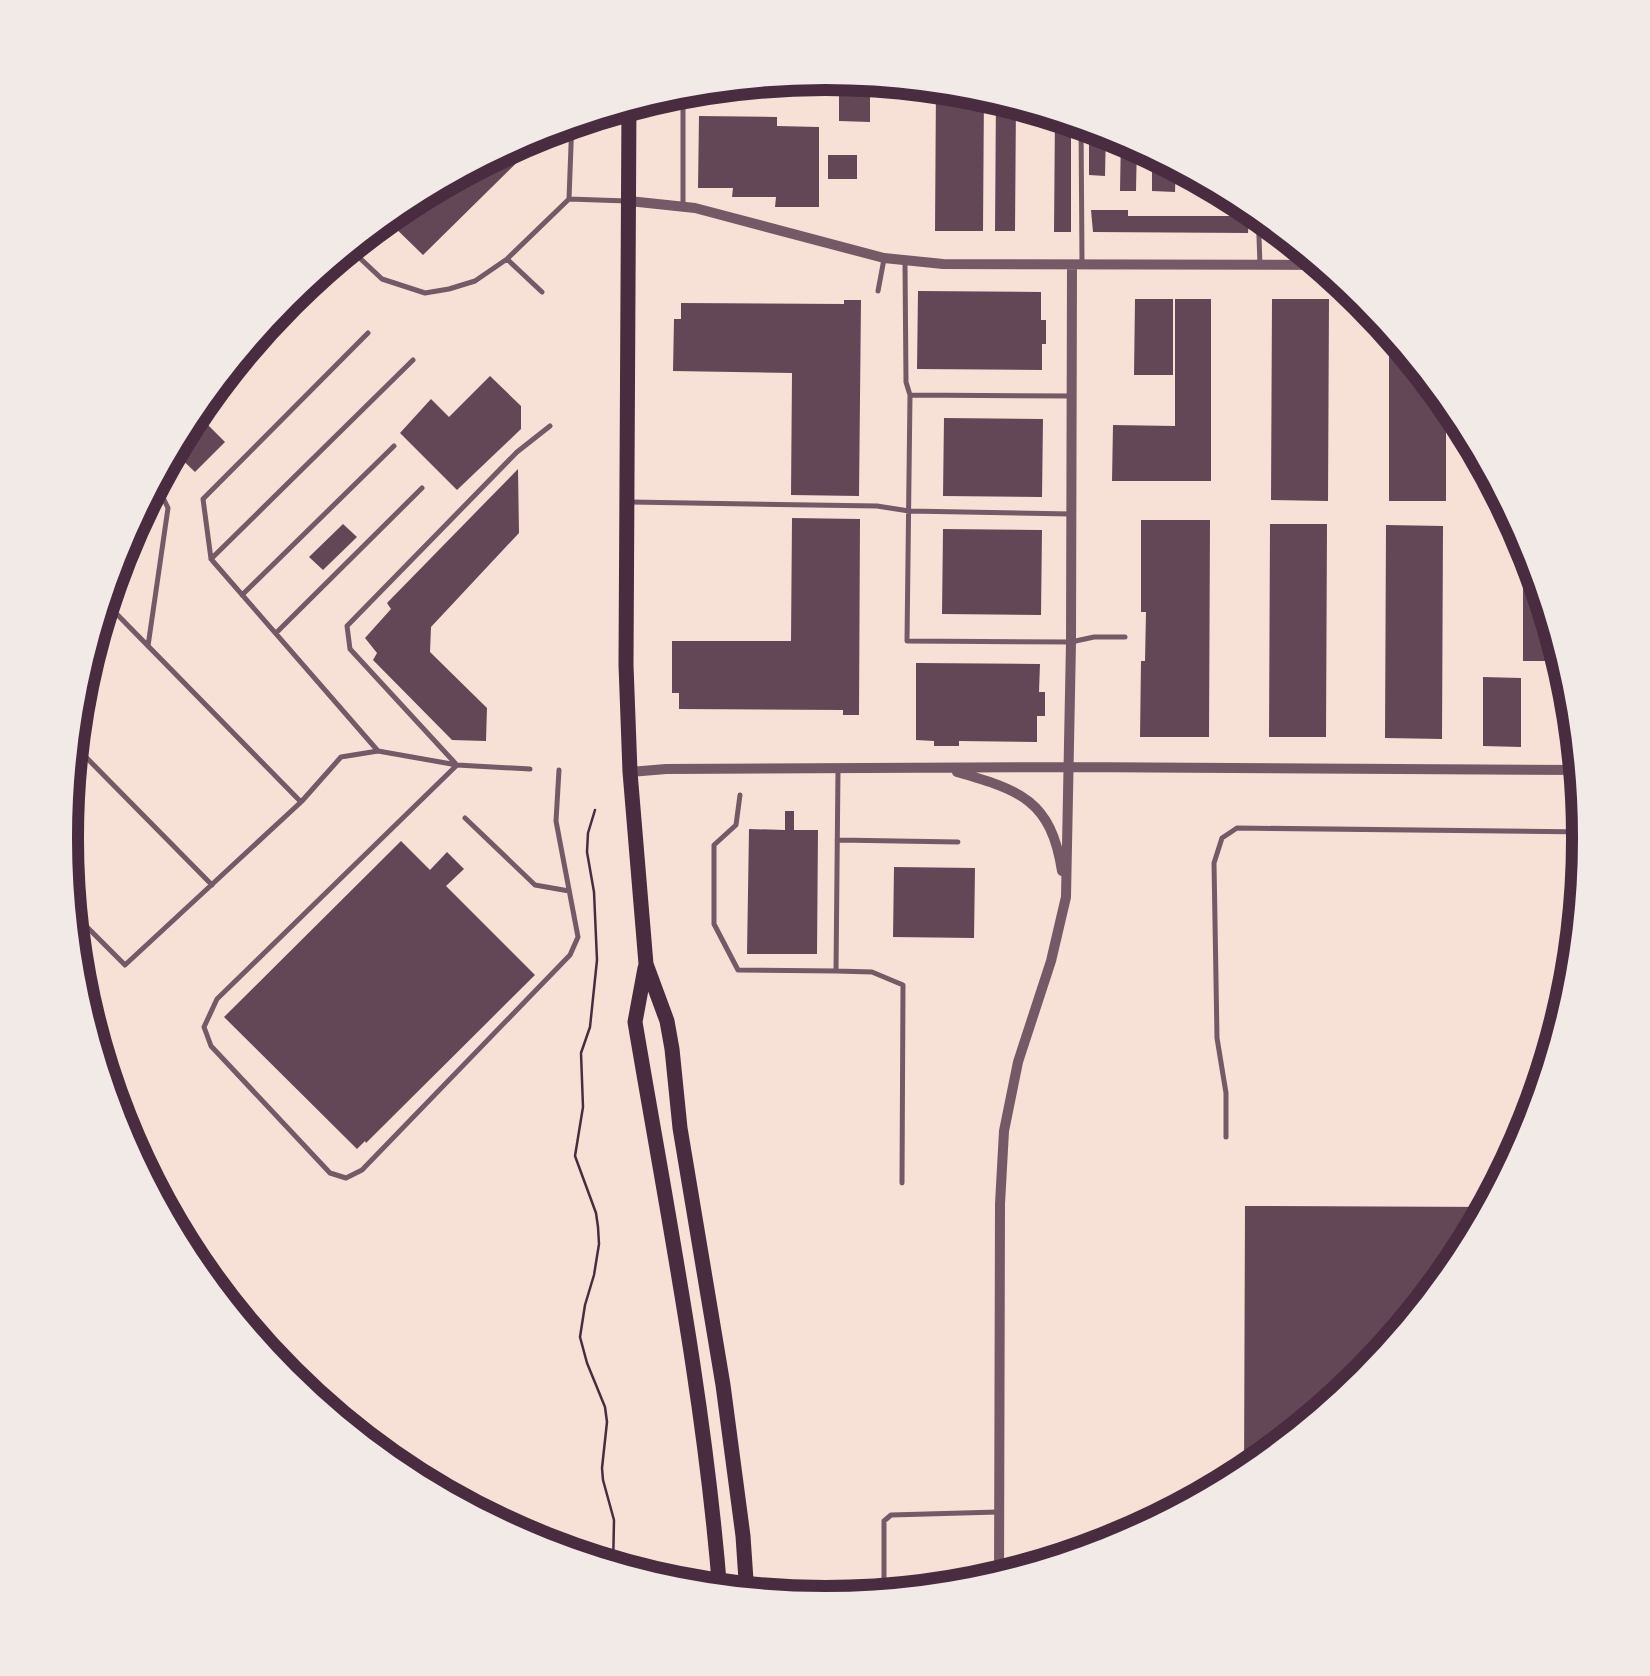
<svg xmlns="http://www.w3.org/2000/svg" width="1650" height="1676" font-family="'Work Sans',sans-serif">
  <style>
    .building { fill: #644757 }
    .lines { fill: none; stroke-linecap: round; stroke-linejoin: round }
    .path { stroke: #4a2c40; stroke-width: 2.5 }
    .service { stroke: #755966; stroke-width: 5 }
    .minor { stroke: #755966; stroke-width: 10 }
    .primary { stroke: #4a2c40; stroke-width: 15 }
    .rail { stroke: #8f747c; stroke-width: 5 }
    .rim { fill: none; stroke: #4a2c40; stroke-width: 12 }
  </style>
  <rect width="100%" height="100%" fill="#f7e1d7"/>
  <!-- building -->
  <path class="building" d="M839,74L870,77V122L839,121Z
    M936,84L984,91L983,231H935Z
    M996,94L1016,100L1015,231H995Z
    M1055,112L1071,117V232H1054Z
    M699,116L777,117V126L819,127V207H775L776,197H732L733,188H698Z
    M1089,123L1106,128L1105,176L1089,175Z
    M547,127L550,130L423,255L383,216L400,202L533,131Z
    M1121,133L1137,141L1136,191H1120Z
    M1152,149L1176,162L1175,192L1152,191Z
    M828,155H857V179H828Z
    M1190,170L1210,181V191H1190Z
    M1091,210H1128V216H1249L1248,233L1093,232Z
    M1267,216L1289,234H1267Z
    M918,291L1041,292V320H1046V344H1042V370L917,369Z
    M1135,299H1173V375H1134Z
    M1175,299H1211V481H1112L1113,425L1175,426Z
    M1272,299H1329L1328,501L1271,500Z
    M844,300H861L859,496L791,495L792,373L673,371L674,319H681V303L844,304Z
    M1389,325L1446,395V501H1389Z
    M490,376L521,406V429L457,490L400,433L431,399L449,417Z
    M192,409L225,442L195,472L170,448Z
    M944,418L1043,419L1042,497L943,496Z
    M518,469L519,533L431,627L430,652L487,708L486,741L452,740L373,660L377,653L365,638L391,609L387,603Z
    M792,518L860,519L859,715H843V710L679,709V693H672V641H791Z
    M1141,520H1210L1209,737H1140L1141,661H1145L1146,612H1141Z
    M343,524L357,537L323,570L309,557Z
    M1270,524H1327L1326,737H1269Z
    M1386,525L1443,526L1442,739L1385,738Z
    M943,529L1042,530L1041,615L942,614Z
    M1523,548H1533L1567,661H1523Z
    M916,663L1040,664L1039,692H1045V716H1037V742L959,741V746H934V741L916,740Z
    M1483,677L1521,678V747L1483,746Z
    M785,811H794V830H818L817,954H747L749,829L785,830Z
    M401,841L430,870L447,852L464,869L446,886L535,975L366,1143L365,1141L357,1149L224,1017Z
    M894,867L975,868L974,938L893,937Z
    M1245,1206L1491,1207L1461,1263L1366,1379L1244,1477Z"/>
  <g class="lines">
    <!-- path -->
    <path class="path" d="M595,810L588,833L587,852L594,892L597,960L590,1027L581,1053L583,1107L575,1156L596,1213L598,1227L599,1244L594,1275L585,1305L580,1337L587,1363L605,1407L607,1422L602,1468L603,1480L614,1520L613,1569"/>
    <!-- service -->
    <path class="service" d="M1081,120L1082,262
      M569,199L572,119
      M683,204V87
      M1258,209L1260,265
      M347,246L382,279L425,293L449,289L475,281L507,259
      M905,263L906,382L910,395L907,641L1071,642L1094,637H1125
      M878,291L884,259
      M542,292L507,259L569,199L627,201
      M413,360L211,559L378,751L457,765L530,769
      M910,395L1072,396
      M630,502L877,506L909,511L1071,514
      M211,559L203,499L368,333
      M242,595L394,446
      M276,633L422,488
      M148,646L168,508L154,479
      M70,741L212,885
      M455,763L350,649L347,626L517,452L550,426
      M457,765L217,999L204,1027L211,1046L330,1173L346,1178L362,1170L570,955L578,937L556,821L559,770
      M838,769L836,971L872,972L903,985L902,1183
      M740,795L736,825L714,845V924L738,970L836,971
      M302,801L341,757L378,751
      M465,818L535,885L569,891
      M837,840L958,842
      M67,907L125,965L301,802L102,599
      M1226,1137V1093L1217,1038L1214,863L1222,838L1237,828L1589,832
      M884,1597V1521L891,1515L998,1512"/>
    <!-- minor -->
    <path class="minor" d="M629,201L695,208L884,258L943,264L1327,265
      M630,772L666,769L1068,767L1583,770
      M957,772C1020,790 1051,800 1062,871
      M999,1581L1000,1204L1004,1131L1018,1062L1051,961L1066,897L1071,642L1072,265"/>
    <!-- primary -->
    <path class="primary" d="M629,102L626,665L630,772L646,964L667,1021L672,1049L680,1128L723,1385L743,1536L747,1595
      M645,968L635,1022C667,1212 705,1401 720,1593"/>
    <!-- rail -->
    <path class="rail" d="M187,1259L296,1369
      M276,1365L315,1404"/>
  </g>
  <!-- crop -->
  <path d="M0 0H1650V1676H0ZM825 90H825A747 747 0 0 1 1572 837V839A747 747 0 0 1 825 1586H825A747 747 0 0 1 78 839V837A747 747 0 0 1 825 90Z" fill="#f1eae7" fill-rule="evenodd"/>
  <path class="rim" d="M825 90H825A747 747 0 0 1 1572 837V839A747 747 0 0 1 825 1586H825A747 747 0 0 1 78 839V837A747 747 0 0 1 825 90Z"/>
</svg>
